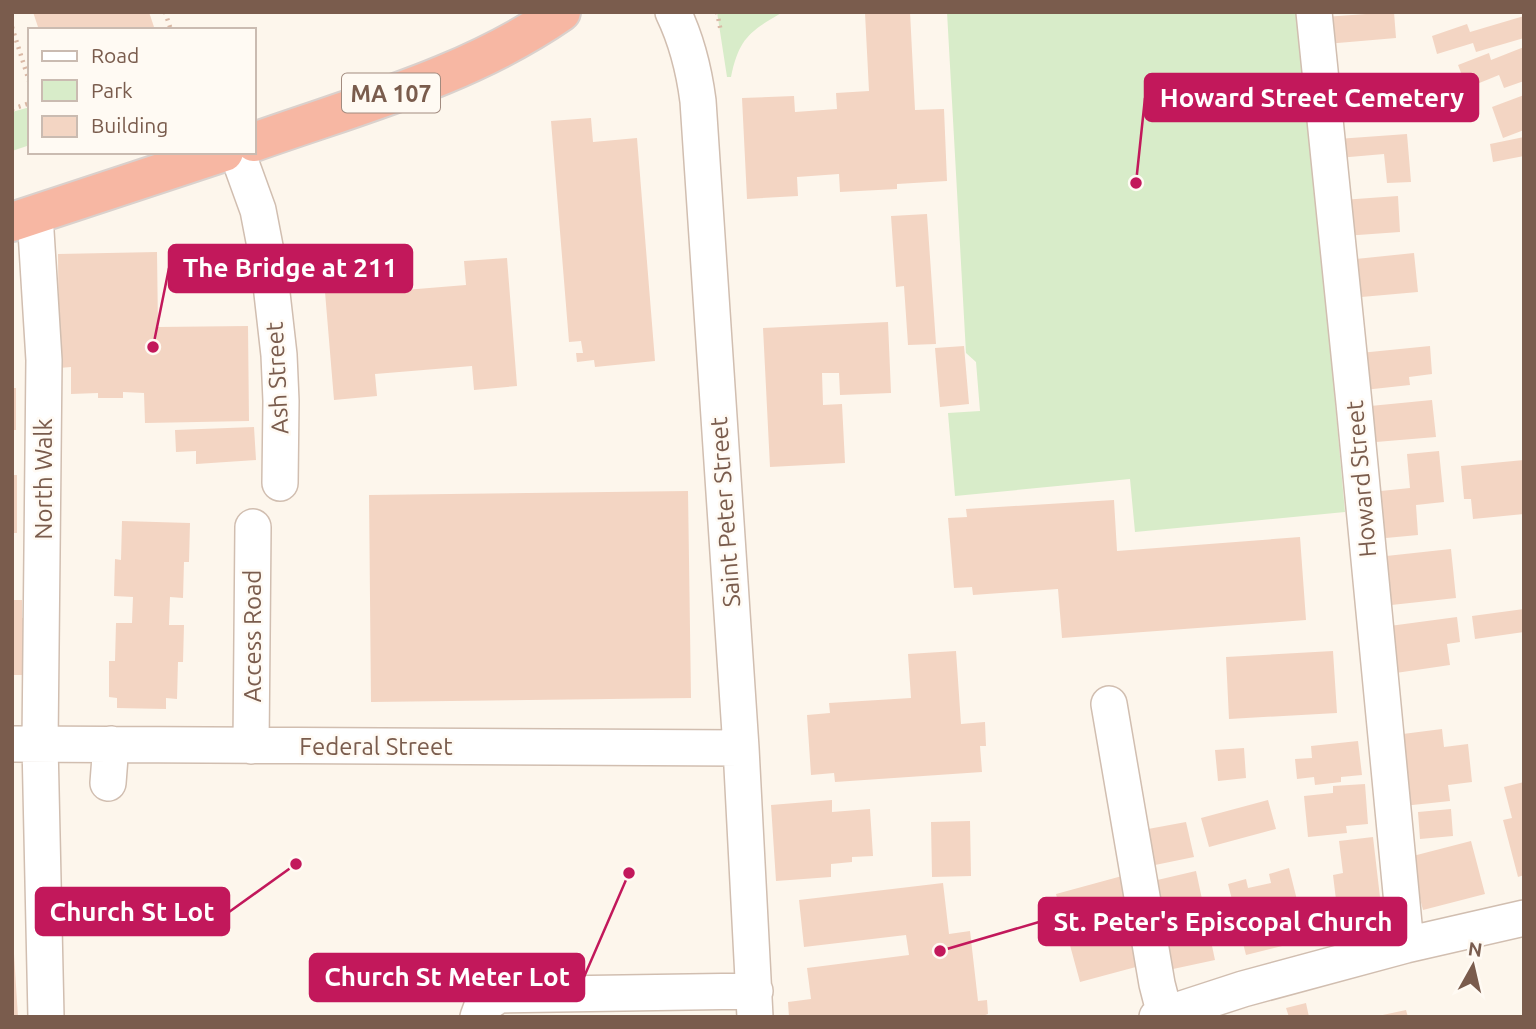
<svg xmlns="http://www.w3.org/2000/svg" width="1536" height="1029" font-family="Ubuntu,sans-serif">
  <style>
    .green { fill: #d8ecc9 }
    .building { fill: #f3d5c3 }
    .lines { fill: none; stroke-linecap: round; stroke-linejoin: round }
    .minor-casing { stroke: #d1beb0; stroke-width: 38 }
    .highway-casing { stroke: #dad1cd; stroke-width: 42 }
    .path { stroke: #d9b8a5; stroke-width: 4.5; stroke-dasharray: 2 5; stroke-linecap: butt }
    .minor { stroke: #fff; stroke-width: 35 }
    .highway { stroke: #f7b7a3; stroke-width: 38 }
    .labels { text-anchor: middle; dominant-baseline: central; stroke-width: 5; stroke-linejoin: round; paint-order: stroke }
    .shield { fill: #fffaf3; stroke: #a28b7f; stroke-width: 2 }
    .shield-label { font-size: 23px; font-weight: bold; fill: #7a5c4d }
    .street-label { font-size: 24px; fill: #7a5c4d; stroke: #fffaf3 }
    .leader { fill: none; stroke: #c2185b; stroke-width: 2.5 }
    .callout-dot { fill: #c2185b; stroke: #fffaf3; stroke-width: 2.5 }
    .callout { fill: #c2185b; stroke: #c2185b; stroke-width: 2.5 }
    .callout-label { font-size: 26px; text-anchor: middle; font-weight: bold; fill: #fff }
  </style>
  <rect width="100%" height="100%" fill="#fdf6ec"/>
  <!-- green -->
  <path class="green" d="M717,12H783C750,31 739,38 731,77H727Z
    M947,12H1300L1345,512L1135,532L1130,479L955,496L948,413L980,411L976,362L966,353Z
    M30,107V145L12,151V112Z"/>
  <!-- building -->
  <path class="building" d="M33,12H149L155,30H39Z
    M910,12L915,110L944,109L947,181L897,184V189L840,192L839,174L797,177L798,196L747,199L742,98L794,96L795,112L837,109L836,93L869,91L865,13Z
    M1394,12L1396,38L1326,44L1324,17Z
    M1524,16V38L1476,52L1473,43L1437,54L1432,36L1467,24L1470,32Z
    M1524,47V81L1504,88L1499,75L1467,88L1458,65L1489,53L1491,60Z
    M1401,73L1404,99L1381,102L1382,112L1335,116L1332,80Z
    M1524,95V130L1503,138L1492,107Z
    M591,118L593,142L637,138L655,361L595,367L594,360L577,362L576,353H583L581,341L569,342L551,121Z
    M1407,134L1411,182L1387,183L1384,154L1338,158L1337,139Z
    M1524,137V156L1493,162L1490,144Z
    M1398,196L1400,232L1344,236L1342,200Z
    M927,214L936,344L908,345L904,286L896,287L891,216Z
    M157,252L158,327L248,326L249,421L145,423L144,393L123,392V398H98V393L71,394V367L59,368L58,254Z
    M1414,253L1418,292L1350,298L1346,260Z
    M507,258L517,386L474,390L472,366L375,374L377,396L334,400L324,280L367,277L368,293L466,285L464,261Z
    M888,322L891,393L840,395L839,373H822L823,405L842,404L845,463L770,467L763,328Z
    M964,346L969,404L940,407L935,348Z
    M1430,346L1432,374L1409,377L1410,385L1364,390L1360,353Z
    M12,388H16V430H12Z
    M1432,400L1436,437L1364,443L1360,407Z
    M254,427L256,460L196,464V451L176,452L175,430Z
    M1439,451L1444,502L1416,505L1418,535L1375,539L1371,492L1410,488L1407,454Z
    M1524,460V514L1473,519L1471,499H1464L1461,466Z
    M12,475H17V533H12Z
    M688,491L691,698L371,702L369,495Z
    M1114,500L1117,551L1300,537L1306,620L1062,638L1058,589L973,595L972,587L954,588L948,518L967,517L966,509Z
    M122,521L190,523L189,562H184L183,598L170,597L169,625H184L183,662H178L177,699L166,698V709L117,708V698L109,697V661H115L116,623H132L133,597L114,596L115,559L121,560Z
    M1451,549L1456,598L1382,606L1377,557Z
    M12,600H22V618H30V650H22V675H12Z
    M1524,609V632L1475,639L1472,616Z
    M1457,617L1460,642L1447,644L1450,665L1389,674L1382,627Z
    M956,651L961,724L985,722L986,746H980L982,772L835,782L834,773L811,775L807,715L830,713L829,703L911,698L908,654Z
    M1333,651L1337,713L1229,719L1226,657Z
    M1442,729L1444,747L1468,744L1472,782L1448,785L1450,801L1403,806L1395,735Z
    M1358,741L1362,775L1341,777V782L1315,785L1314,777L1297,779L1295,759L1312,758L1311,746Z
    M1244,748L1246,778L1218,781L1215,750Z
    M1524,782V875L1518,877L1503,820L1512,818L1504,787Z
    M1365,784L1368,824L1346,826L1347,833L1308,837L1304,796L1333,793V786Z
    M832,800V812L870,809L873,856L852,857V862L831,864V877L776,881L771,805Z
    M1268,800L1276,829L1209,847L1201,818Z
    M1451,809L1453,836L1420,839L1418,812Z
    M970,821L971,876L932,877L931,822Z
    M1186,822L1194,857L1155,865L1148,829Z
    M1373,837L1383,923L1360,925V931L1340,933L1333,875L1343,873L1339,841Z
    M1471,841L1485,894L1423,910L1409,857Z
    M1289,868L1307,940L1246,955L1228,884L1246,879L1248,888L1271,883L1269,874Z
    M1196,871L1215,960L1173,969L1153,881Z
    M1122,876L1147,964L1080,982L1056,894Z
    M943,883L949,934L970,931L978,1001L987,1000L988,1014L980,1017H789L788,1002L811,999L807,968L909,955L906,935L804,947L799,900Z
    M12,954H14L18,1017H12Z
    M1306,1003L1309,1017H1289L1286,1008Z
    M1406,1010L1408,1017H1378V1016Z"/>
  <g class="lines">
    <!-- minor casing -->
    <g class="minor-casing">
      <path id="minor" d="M673,12C687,41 694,70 698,101L741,748L755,1017
        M1314,12L1354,403L1406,945
        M237,152L258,210L269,267L279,355L281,401L280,483
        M35,215L44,360L40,744L46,1017
        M1109,704L1157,984L1165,1015
        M12,744L741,748
        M251,746L253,527
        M108,783L111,744
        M478,1017L482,1006L499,995L755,991
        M1157,1017L1243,989L1406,945L1524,918"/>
    </g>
    <!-- highway casing -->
    <g class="highway-casing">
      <path id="highway" d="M254,142C358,105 469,76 561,12
        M12,222L224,152"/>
    </g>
    <!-- path -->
    <path class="path" d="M165,12L171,30
      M717,12L721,32
      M12,27L30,84
      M12,109L30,103"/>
    <!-- minor -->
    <use href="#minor" class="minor"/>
    <!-- highway -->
    <use href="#highway" class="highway"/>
  </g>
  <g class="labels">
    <!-- shield labels -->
    <rect class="shield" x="342" y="73.5" width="98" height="39" rx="5"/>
    <g class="shield-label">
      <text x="391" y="93">MA 107</text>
    </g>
    <!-- street labels -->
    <g class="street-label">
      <text transform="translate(277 378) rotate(-93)">Ash Street</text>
      <text transform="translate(43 479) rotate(-90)">North Walk</text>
      <text transform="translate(1361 479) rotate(-95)">Howard Street</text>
      <text transform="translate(725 512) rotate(-94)">Saint Peter Street</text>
      <text transform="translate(252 636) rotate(-90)">Access Road</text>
      <text x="376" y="746">Federal Street</text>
    </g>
  </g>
  <!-- callouts -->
  <path class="leader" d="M1136 183L1145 98M153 347L169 268M296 864L229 912M940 951L1039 922M629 873L584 977"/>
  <g class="callout-dot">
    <circle cx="1136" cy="183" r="7"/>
    <circle cx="153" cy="347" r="7"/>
    <circle cx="296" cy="864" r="7"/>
    <circle cx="940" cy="951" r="7"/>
    <circle cx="629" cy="873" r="7"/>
  </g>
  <g class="callout">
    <rect x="1145" y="74" width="333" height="47" rx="7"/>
    <rect x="169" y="245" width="243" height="47" rx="7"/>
    <rect x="36" y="888" width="193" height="47" rx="7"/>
    <rect x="1039" y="898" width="367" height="47" rx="7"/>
    <rect x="310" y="954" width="274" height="47" rx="7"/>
  </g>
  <g class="callout-label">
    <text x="1312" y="107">Howard Street Cemetery</text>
    <text x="290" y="277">The Bridge at 211</text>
    <text x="132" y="921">Church St Lot</text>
    <text x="1223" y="931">St. Peter's Episcopal Church</text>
    <text x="447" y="986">Church St Meter Lot</text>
  </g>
  <!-- border -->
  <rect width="1536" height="1029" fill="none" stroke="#7a5c4d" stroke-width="28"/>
  <!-- legend -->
  <rect x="28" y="28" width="228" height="126" fill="#fffaf3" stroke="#cabbb1" stroke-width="2"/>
  <rect x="42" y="51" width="35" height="10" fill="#ffffff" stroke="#cabbb1" stroke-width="2"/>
  <text x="91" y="63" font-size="21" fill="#7a5c4d">Road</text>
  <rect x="42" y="80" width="35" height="21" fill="#d8ecc9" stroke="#cabbb1" stroke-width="2"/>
  <text x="91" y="98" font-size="21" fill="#7a5c4d">Park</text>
  <rect x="42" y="116" width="35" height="21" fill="#f3d5c3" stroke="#cabbb1" stroke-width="2"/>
  <text x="91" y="133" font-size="21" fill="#7a5c4d">Building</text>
  <!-- north arrow -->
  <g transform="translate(1473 966) rotate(8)" stroke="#fffaf3" stroke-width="5" paint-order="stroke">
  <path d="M0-5L12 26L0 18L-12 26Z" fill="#7a5c4d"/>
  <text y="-10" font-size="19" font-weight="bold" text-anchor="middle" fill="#7a5c4d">N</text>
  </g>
</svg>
